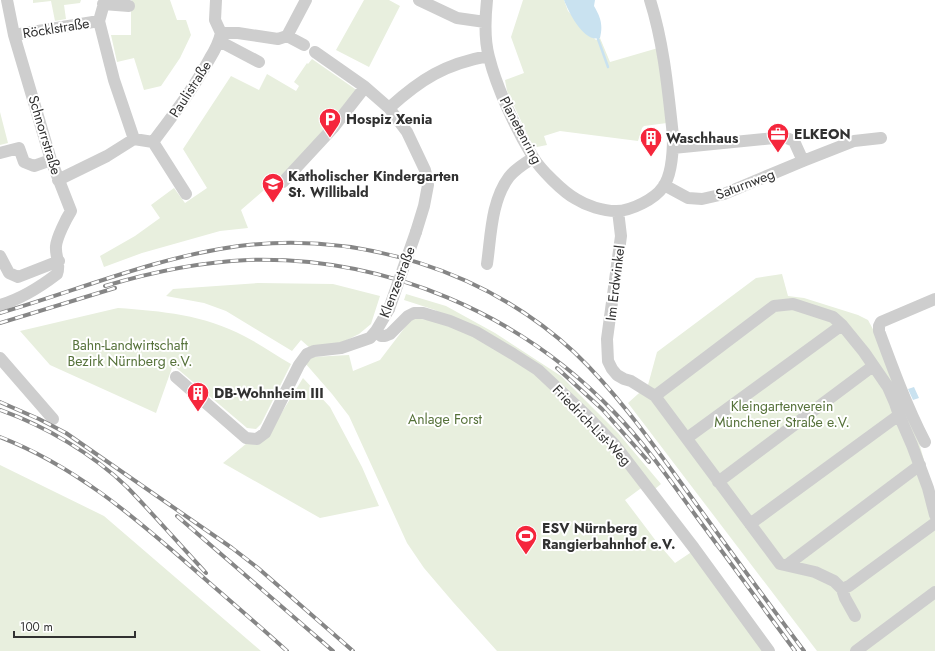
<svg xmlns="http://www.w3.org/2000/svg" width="935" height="651" font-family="Jost,sans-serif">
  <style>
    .green { fill: #e8efde }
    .water { fill: #c9e2f0 }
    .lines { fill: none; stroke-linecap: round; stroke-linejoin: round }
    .stream { stroke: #c9e2f0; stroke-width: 2.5 }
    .minor { stroke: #cecece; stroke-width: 12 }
    .rail-casing { stroke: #868686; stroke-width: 4 }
    .rail { stroke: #fff; stroke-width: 2.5; stroke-dasharray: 8; stroke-linecap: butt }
    .minor-bridge { stroke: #cecece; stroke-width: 12 }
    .labels { text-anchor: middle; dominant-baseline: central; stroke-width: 4; stroke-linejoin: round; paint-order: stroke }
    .street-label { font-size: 14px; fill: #313131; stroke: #fff }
    .poi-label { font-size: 14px; font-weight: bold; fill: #313131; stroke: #fff; text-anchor: start }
    .park-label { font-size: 14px; fill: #557139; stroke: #fff }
  </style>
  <rect width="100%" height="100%" fill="#fff"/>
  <!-- green -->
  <path class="green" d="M33,0H81L80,3L64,5L66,19L55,21L51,1L33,3Z
    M132,0H170L177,20H186L191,35L180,58L161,86L144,90L134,58L117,62L111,35H131V5Z
    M364,0H389L400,6L369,67L336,50Z
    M523,0H564L568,11L596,40L600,38L610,62L658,48L667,123L644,126L642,128L638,141L560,131L544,136L547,145L537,147L531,142L507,91L505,80L524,73L511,37Z
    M312,59L358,91L292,166L241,210L248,228L220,231L142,253L104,267L100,256L135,236L160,218L151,205L174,188L185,203L207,188L183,149L231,76L259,90L267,74L296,91L299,86L294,82L307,63L308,64Z
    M0,112L8,143L0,145Z
    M782,274L788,296L804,298L858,315L868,320L875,333L920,446L935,500V651H817L628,403L648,385L657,352L756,278Z
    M258,283L333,284L380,296L371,324L359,334L333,347L310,348L301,340L292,351L226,311L204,303L166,296L173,289Z
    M406,294L446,306L495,333L561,376L618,433L661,484L655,489L554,380L435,310L404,300Z
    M118,308C161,311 205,315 244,336C260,344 275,355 291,364L261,424L256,429L247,428L173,365L156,413L50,365L20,331Z
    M412,318L439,321L466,331L533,371L612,446L644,486L625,500L656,541L675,563L693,551L764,651H497L453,602L424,568L407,543L349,416L332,394L305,363L312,357L349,355L353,371L380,360Z
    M303,378L330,407L362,467L379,506L320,518L223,463L247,443L258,445L266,438Z
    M0,465L104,516L261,651H0Z"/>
  <!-- water -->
  <path class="water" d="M564,0H595L594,6C601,18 603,25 600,38C584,43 569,13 564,0Z
    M914,387L919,398L913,400L908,389Z"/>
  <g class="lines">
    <!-- stream -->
    <path class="stream" d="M598,39L608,67"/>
    <!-- minor -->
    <path class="minor" d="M105,0L99,21L114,80L134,139L153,142L186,194
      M216,0L215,20L221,33
      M419,0L457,18L485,22
      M487,0C485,19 484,39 489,57C497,89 516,129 533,157C540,169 563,192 576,199C587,206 603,211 616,211C631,211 655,199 663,187C672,175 673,150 673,136C668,91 664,44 650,0
      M103,4L129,6
      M221,33H238L278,39L287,36L304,45
      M14,35L99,21
      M287,36L306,0
      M219,41L259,62
      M315,52L365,87L389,108L407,132L425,170L428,185L424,206L416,232
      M389,108C421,79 445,64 488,56
      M153,142C173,115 194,88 210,58C215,50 219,42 221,33
      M673,148L784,137L794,141L803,161
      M0,153L19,148L24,162L34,166L51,160
      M58,180L107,156L134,139
      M283,182L333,128L365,87
      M664,185L688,198L702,199L724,194L803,161L854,141L881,138
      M618,211L621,236L607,339L608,361L612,369L617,375L624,379L631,381L655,396L780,564L815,572L834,581L842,589L845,598L855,616
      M0,256L9,273L18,277L59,261
      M487,264C491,236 491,201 509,177C515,169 525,163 533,158
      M0,305C21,299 40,287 57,274C61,264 55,256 56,246C57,237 66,219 71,211L51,160L14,35L7,0
      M376,331L381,336H385L390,334L408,316L414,313H423L450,321L476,332L513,354L538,370L586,415L614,444L694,548L769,651
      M0,358L53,419
      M176,377L246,438L257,439L265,433L299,365L307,354L314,351L341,348L370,338L376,331L389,309
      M655,396L774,306L793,304L833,317L842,325L864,352L888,387L895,403L899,415L912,445L928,488L935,515
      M687,438L842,325
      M925,442C907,407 893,369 879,331V326L881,322L935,299
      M718,482L873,366
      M750,524L899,415
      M787,565L920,465
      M842,589L849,586L935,523
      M856,651L935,592"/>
    <!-- rail casing -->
    <g class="rail-casing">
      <path id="rail" d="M105,286C152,272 200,262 248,260C385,256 520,313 614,412C645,444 670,480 696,516C729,561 762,606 795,651
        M0,313C79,290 157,257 239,246C359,231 485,270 574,352C616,392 650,440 684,487C723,541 763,596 804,651
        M0,323L115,288
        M557,368L602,409L649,462
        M0,402L39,419L66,433L232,548L258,568L353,651
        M0,410C45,426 93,454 127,487C154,515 180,545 206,573
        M0,437C73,465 132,515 189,565C222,594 255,622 287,651
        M177,516L333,651"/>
    </g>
    <!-- rail -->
    <use href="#rail" class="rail"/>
    <!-- minor-bridge -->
    <path class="minor-bridge" d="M389,309L416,232"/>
  </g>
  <!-- icons -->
  <defs>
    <g id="parking-pin" transform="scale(1.15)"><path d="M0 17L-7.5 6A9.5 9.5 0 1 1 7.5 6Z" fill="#f5263c" stroke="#fff"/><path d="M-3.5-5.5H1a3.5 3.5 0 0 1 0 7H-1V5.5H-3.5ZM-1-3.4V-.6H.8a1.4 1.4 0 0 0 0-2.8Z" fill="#fff"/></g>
    <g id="office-pin" transform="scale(1.15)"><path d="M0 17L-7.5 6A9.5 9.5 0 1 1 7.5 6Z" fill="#f5263c" stroke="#fff"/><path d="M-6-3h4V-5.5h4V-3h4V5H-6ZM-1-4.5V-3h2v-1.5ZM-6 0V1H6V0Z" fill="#fff"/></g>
    <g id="building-pin" transform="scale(1.15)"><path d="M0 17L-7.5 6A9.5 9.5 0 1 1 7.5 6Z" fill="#f5263c" stroke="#fff"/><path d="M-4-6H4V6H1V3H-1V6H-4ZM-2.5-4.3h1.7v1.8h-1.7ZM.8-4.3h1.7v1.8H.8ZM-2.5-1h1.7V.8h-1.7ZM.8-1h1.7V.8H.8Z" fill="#fff"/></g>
    <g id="school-pin" transform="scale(1.15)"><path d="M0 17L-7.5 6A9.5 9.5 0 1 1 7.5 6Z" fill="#f5263c" stroke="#fff"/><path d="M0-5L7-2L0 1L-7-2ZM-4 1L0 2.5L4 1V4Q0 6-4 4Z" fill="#fff"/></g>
    <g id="stadium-pin" transform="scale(1.15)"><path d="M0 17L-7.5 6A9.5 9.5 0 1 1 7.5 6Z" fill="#f5263c" stroke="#fff"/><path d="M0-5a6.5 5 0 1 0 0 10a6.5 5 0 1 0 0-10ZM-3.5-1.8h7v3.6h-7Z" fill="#fff"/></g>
  </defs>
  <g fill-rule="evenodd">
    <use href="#parking-pin" x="330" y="119"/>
    <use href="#office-pin" x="778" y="134"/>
    <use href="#building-pin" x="651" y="138"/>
    <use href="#school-pin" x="273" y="184"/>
    <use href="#building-pin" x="198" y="393"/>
    <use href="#stadium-pin" x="526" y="536"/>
  </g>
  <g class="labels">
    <!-- street labels -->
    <g class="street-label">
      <text transform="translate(56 28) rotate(-9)">Röcklstraße</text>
      <text transform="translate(190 89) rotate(-57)">Paulistraße</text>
      <text transform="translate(521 130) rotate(62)">Planetenring</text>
      <text transform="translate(45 135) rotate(73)">Schnorrstraße</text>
      <text transform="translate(745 184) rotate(-21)">Saturnweg</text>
      <text transform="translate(397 282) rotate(-69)">Klenzestraße</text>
      <text transform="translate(615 283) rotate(-83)">Im Erdwinkel</text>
      <text transform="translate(592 425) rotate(46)">Friedrich-List-Weg</text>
    </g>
    <!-- poi labels -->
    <g class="poi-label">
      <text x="346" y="119">Hospiz Xenia</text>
      <text x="794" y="134">ELKEON</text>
      <text x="666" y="138">Waschhaus</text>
      <text x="288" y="176">Katholischer Kindergarten<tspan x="288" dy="16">St. Willibald</tspan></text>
      <text x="214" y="393">DB-Wohnheim III</text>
      <text x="542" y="528">ESV Nürnberg<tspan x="542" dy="16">Rangierbahnhof e.V.</tspan></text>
    </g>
    <!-- park labels -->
    <g class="park-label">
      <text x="130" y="345">Bahn-Landwirtschaft<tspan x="130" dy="16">Bezirk Nürnberg e.V.</tspan></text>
      <text x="782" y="406">Kleingartenverein<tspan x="782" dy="16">Münchener Straße e.V.</tspan></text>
      <text x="445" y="419">Anlage Forst</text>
    </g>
  </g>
  <!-- scale -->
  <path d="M14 631v6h121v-6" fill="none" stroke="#313131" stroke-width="2"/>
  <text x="20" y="631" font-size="12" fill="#313131" stroke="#ffffff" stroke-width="3" paint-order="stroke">100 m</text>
</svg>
